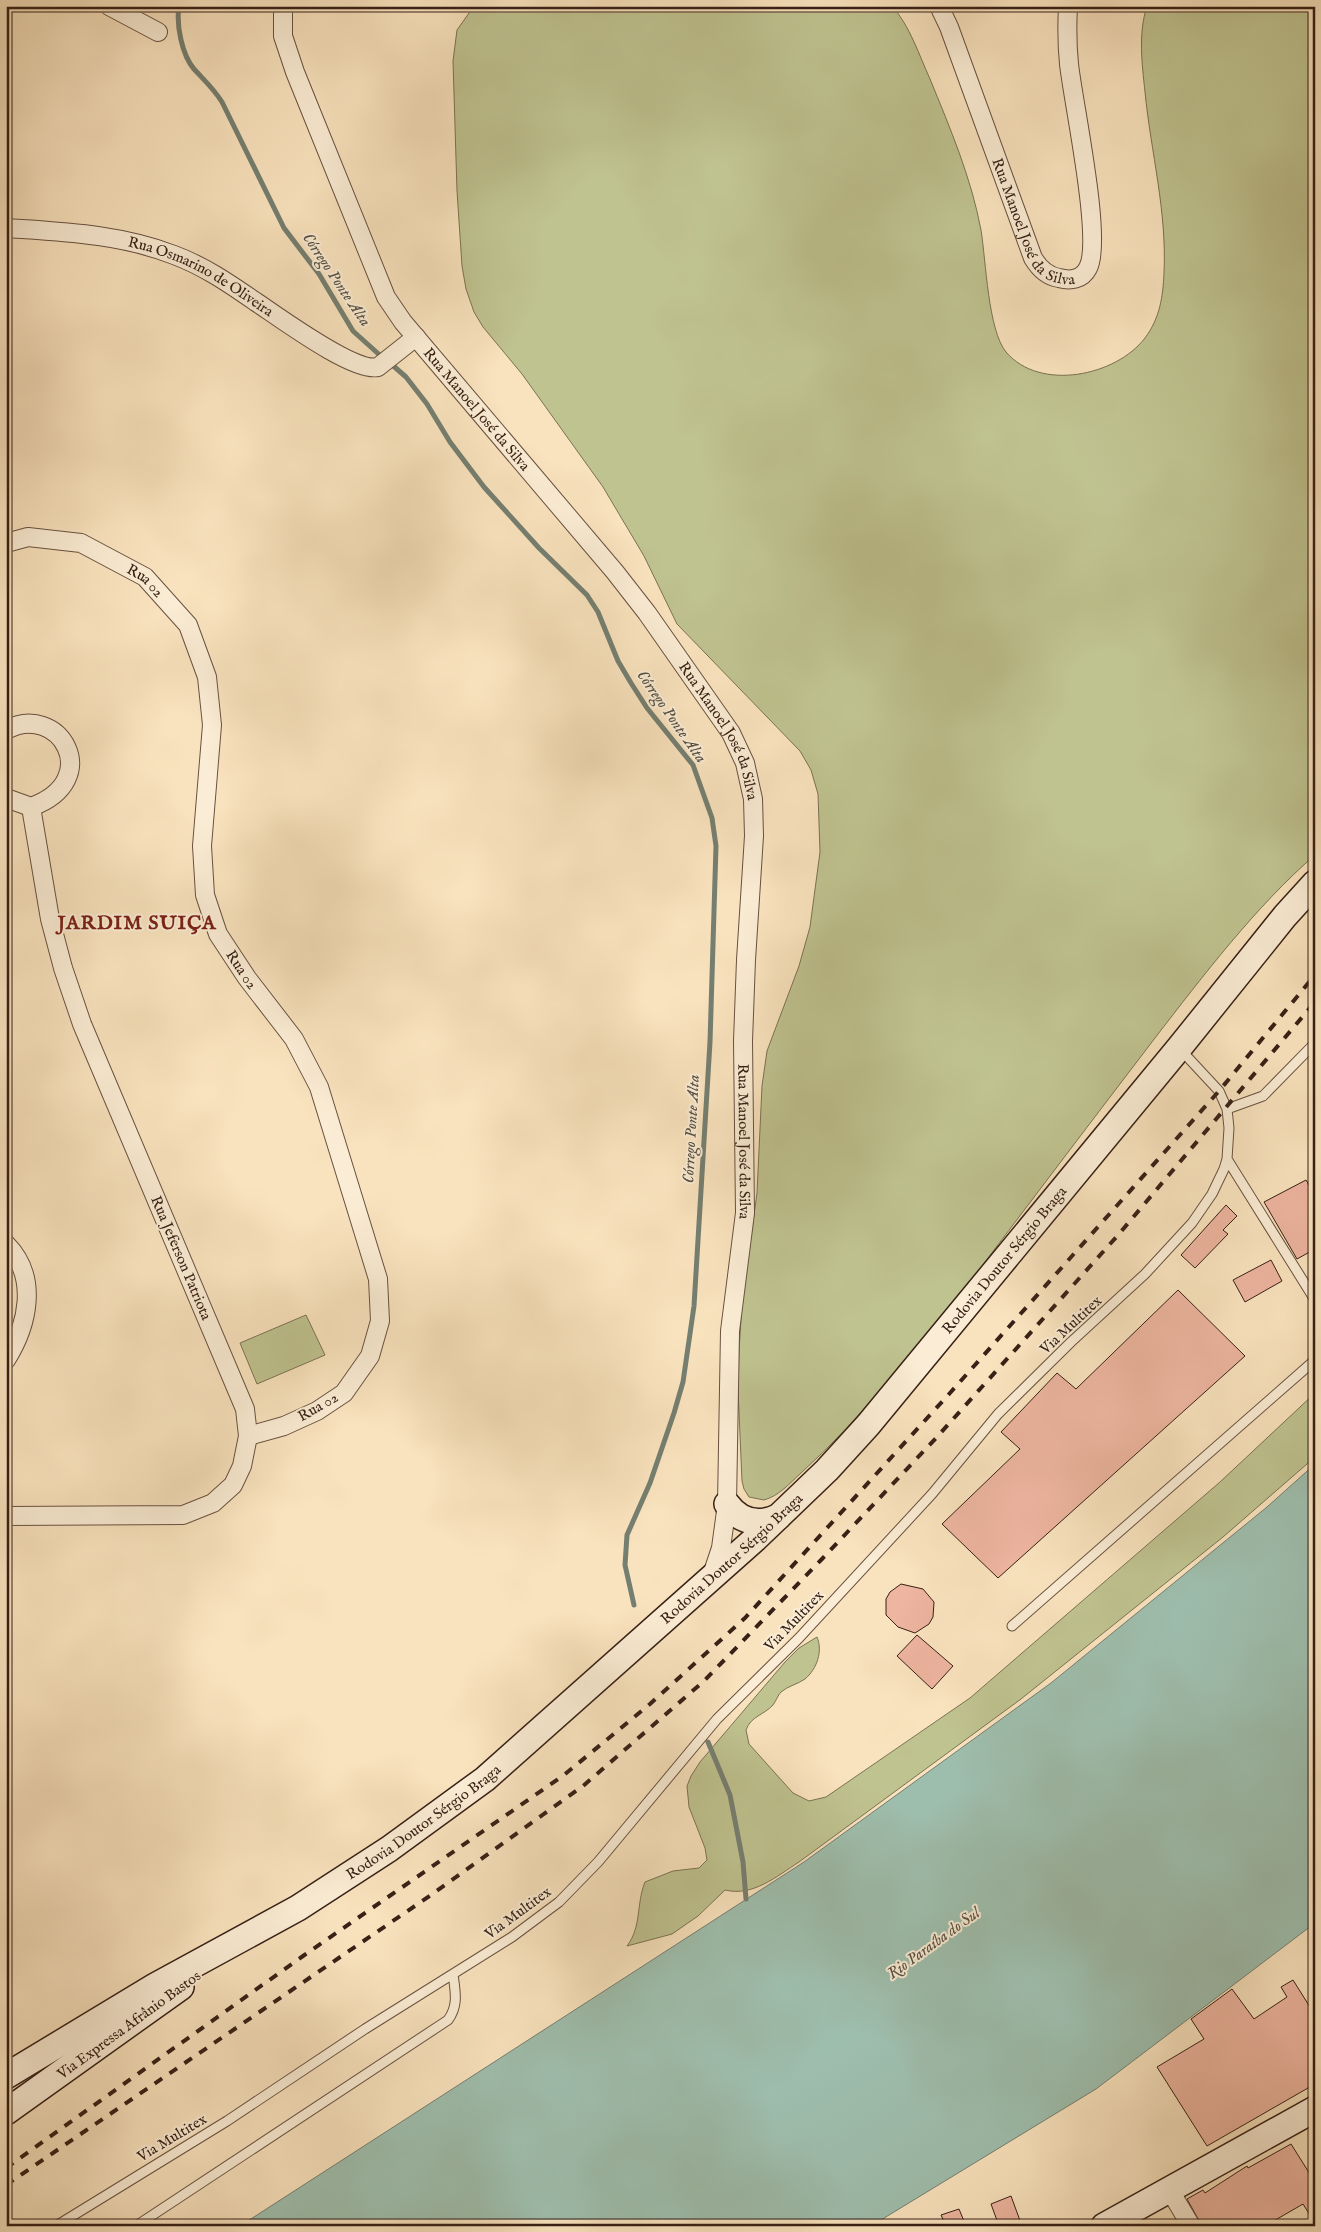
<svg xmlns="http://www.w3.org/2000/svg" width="1321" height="2232" font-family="'IM FELL English',serif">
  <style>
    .green { fill: #bfc390; stroke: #7b7253 }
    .water { fill: #9ebead; stroke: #757f71 }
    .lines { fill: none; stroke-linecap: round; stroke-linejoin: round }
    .stream { stroke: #757f71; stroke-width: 5 }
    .building { fill: #eeb5a0; stroke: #372016 }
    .lane-casing { stroke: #685140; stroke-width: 11 }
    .street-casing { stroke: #685140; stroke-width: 20 }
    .secondary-casing { stroke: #372016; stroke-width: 28 }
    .lane { stroke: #fbedd5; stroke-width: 9 }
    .street { stroke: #fbedd5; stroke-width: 18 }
    .secondary { stroke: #fbedd5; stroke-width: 25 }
    .rail { stroke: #372016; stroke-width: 4; stroke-dasharray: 9 9; stroke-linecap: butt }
    .labels { text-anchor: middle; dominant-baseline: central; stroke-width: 4; stroke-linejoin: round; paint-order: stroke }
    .street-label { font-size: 15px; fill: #372016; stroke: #fbedd5 }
    .water-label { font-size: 16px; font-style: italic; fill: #564f43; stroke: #fbedd5 }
    .district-label { font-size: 20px; font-weight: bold; letter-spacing: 1px; fill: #7a1f14; stroke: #fbedd5 }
  </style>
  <rect width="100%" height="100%" fill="#f9e3be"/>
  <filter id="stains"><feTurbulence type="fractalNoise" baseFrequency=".004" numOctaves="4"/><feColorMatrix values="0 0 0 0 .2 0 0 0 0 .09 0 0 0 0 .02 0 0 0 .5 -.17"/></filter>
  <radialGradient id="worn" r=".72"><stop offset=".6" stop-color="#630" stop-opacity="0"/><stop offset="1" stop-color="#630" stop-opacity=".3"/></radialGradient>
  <!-- green -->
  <path class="green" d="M474,6H892C910,26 919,55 930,79C950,128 971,177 981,230C986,261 988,330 1006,352C1040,392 1116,376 1145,338C1160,318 1163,296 1164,273C1167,211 1151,153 1145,92C1142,63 1138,34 1147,6H1315V855C1257,905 1202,977 1155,1038C1090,1123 1025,1209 960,1295C909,1355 860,1420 801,1473C790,1483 779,1496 764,1500L749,1497L744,1489L742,1481L738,1388L739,1352L742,1303L757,1193L762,1086L767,1051L799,966L810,927L820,852L818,794L811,770L800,751L677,624L644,556L603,487L522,374L483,327L474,312L466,289L462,266L457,191L453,61L457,30Z
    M306,1315L325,1355L257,1384L240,1343Z
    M1315,1393V1457L1223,1537L1021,1699L799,1862C777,1876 753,1897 725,1890L698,1916L672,1934L627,1946C642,1926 636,1904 645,1882L673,1871L699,1868L707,1860L705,1848L689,1807L687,1786L691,1776L700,1762L785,1662L799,1648L817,1637C823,1651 817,1669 805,1679C798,1684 788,1686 781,1692C778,1695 776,1701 773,1705C764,1715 751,1716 746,1730L749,1744L793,1793L809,1801L826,1797L970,1698L1220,1482Z"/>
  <!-- water -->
  <path class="water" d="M1315,1464V1923L1096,2089L871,2226H240L804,1862L1051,1683L1267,1507Z"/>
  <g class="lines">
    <!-- stream -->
    <path class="stream" d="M179,6C176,25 182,55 194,69C204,80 214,89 222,102L284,228L319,274L353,331L383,358
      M390,363L406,377L427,404L450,442L484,487L539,548L587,595L598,612L618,661L631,683L647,708L693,765L712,818L716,846L710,1042L694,1306L683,1382L674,1413L650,1483L627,1535L625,1565L634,1605
      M708,1742L730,1795L743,1862L746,1899"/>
  </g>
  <!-- building -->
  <path class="building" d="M1306,1180L1315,1195V1249L1297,1259L1264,1202Z
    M1226,1205L1237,1216L1223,1230L1228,1234L1195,1268L1181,1255Z
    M1271,1260L1282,1281L1245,1302L1233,1280Z
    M1178,1290L1245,1356L998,1578L942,1524L1020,1449L1001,1432L1057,1373L1076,1389Z
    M901,1584L923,1589L934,1602L933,1617L929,1624L915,1633L898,1627L886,1615V1599L890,1592Z
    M917,1635L953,1666L932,1689L897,1656Z
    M1293,1980L1315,2015V2084L1207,2146L1157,2067L1204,2039L1191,2019L1232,1989L1254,2019L1287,1997L1281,1987Z
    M1291,2144L1315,2182V2223L1303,2204L1265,2226H1202L1187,2199L1203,2190L1205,2193L1247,2166L1248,2168Z
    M1011,2196L1022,2226H999L991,2204Z
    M959,2209L966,2226H946L941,2215Z"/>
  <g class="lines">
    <!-- lane casing -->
    <g class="lane-casing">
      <path id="lane" d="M1227,1109L1263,1096L1315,1043
        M1227,1159L1315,1300
        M1012,1626L1315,1360
        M56,2226L227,2121L365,2029L512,1937L559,1902L598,1862L717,1719L799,1638L932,1494L998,1414L1071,1342L1145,1274L1192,1223L1212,1194L1224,1169L1227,1159L1229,1128L1227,1109L1219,1091L1180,1049
        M136,2226L448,2020C459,2005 455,1991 453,1974"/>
    </g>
    <!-- street casing -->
    <g class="street-casing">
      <g id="street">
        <path d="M109,6L158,32"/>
        <path id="s1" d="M283,6V36L295,72L386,297L403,322L615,572L647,613L731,733L745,763L753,799L754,836L746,960L743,1041L745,1213L730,1331L727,1504L721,1548L712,1575"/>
        <path id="s2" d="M939,6L949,27L1033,258C1039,268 1047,276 1059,278C1070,281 1082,280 1088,268C1103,240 1073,102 1069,64C1067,44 1067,25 1068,6"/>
        <path id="s3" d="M6,228C63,232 120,234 174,255C204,266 230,284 256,302C279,317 354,373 378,367L416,337"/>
        <path id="s4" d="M6,543L28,537L81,543L145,577L188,625L207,677L212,725L202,846L205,895L218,934L247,978L294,1039L319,1087L378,1279L380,1321L370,1356L344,1393L317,1411L284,1426L248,1436"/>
        <path d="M6,730C59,701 106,780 31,807L6,798"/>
        <path d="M6,1244C39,1277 28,1325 6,1360"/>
        <path d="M6,1516L183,1515L213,1503L233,1485L242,1466L248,1436L245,1409L82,1024L63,968L50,919L31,807"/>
        <path d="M1169,2189L1191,2226"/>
      </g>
    </g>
    <!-- secondary casing -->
    <g class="secondary-casing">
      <g id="secondary">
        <path d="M727,1504C740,1522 758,1526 778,1517"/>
        <path id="s5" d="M6,2076L155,1986L298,1908L389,1849L485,1779L755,1539L827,1470L868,1425L1179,1048L1285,916L1315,883"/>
        <path d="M6,2112L181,1987"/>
        <path d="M1104,2226L1315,2109"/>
      </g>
    </g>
    <!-- lane -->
    <use href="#lane" class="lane"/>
    <!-- street -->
    <use href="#street" class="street"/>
    <!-- secondary -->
    <use href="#secondary" class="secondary"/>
    <!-- rail -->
    <path class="rail" d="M6,2168L303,1956L564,1775L650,1704L745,1618L950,1393L1219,1091L1315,975
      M6,2185L431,1895L523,1829L583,1786L704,1681L822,1559L937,1437L1119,1234L1315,1002"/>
  </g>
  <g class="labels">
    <!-- street labels -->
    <g class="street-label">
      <text stroke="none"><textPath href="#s2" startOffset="241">Rua Manoel José da Silva</textPath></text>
      <text stroke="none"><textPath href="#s3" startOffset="204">Rua Osmarino de Oliveira</textPath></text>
      <text stroke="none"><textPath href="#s1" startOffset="455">Rua Manoel José da Silva</textPath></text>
      <text stroke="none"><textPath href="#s4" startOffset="151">Rua 02</textPath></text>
      <text stroke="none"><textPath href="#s1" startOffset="860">Rua Manoel José da Silva</textPath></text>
      <text stroke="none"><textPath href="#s4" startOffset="571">Rua 02</textPath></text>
      <text stroke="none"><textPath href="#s1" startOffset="1280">Rua Manoel José da Silva</textPath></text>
      <text transform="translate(181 1258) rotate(67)">Rua Jeferson Patriota</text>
      <text stroke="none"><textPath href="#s5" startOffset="1300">Rodovia Doutor Sérgio Braga</textPath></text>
      <text transform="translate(1071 1325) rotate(-43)">Via Multitex</text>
      <text transform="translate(318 1407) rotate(-30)">Rua 02</text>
      <text stroke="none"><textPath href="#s5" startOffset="895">Rodovia Doutor Sérgio Braga</textPath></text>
      <text transform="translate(794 1621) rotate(-46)">Via Multitex</text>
      <text stroke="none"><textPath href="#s5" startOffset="489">Rodovia Doutor Sérgio Braga</textPath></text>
      <text transform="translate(518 1913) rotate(-36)">Via Multitex</text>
      <text transform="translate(129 2025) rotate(-36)">Via Expressa Afrânio Bastos</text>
      <text transform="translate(172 2138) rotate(-31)">Via Multitex</text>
    </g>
    <!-- water labels -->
    <g class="water-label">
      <text transform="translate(336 280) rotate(56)">Córrego Ponte Alta</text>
      <text transform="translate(671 717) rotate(55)">Córrego Ponte Alta</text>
      <text transform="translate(692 1129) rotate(-87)">Córrego Ponte Alta</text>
      <text transform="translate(934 1944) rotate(-36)">Rio Paraíba do Sul</text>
    </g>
    <!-- district labels -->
    <g class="district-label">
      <text x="137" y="923">JARDIM SUIÇA</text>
    </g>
  </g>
  <!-- margin -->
  <rect width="1321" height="2232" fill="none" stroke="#f9e3be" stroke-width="25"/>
  <rect x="8" y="8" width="1306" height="2217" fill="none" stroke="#372016" stroke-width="2.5"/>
  <rect x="12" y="12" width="1296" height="2207" fill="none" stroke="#372016"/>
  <rect width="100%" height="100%" filter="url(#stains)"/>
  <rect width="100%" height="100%" fill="url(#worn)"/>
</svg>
